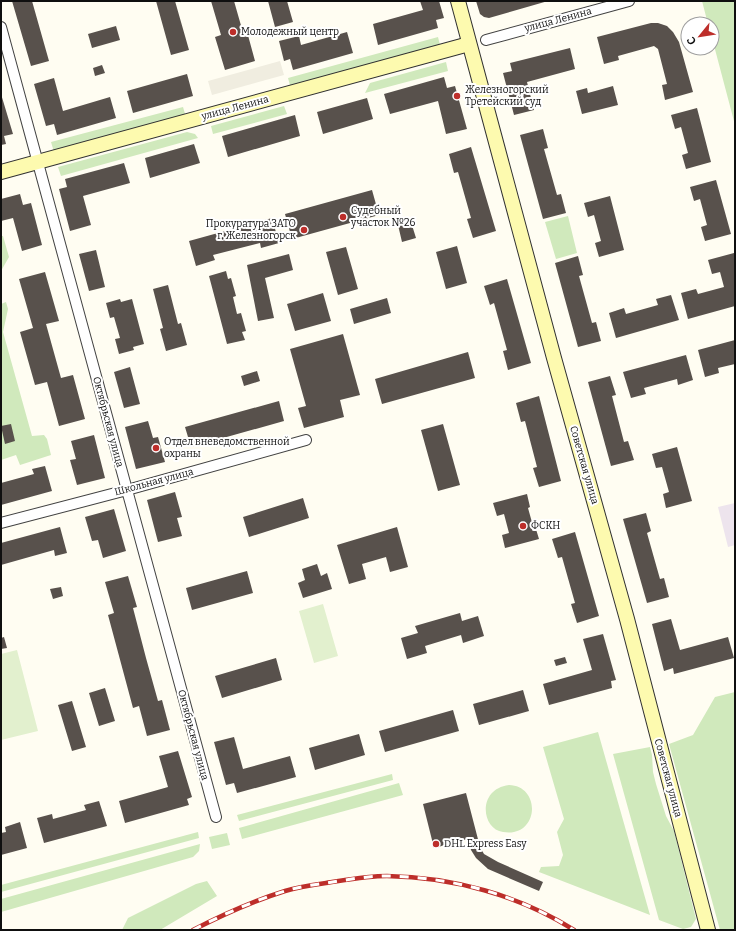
<svg xmlns="http://www.w3.org/2000/svg" width="736" height="931" font-family="Bitter,serif">
  <style>
    .industrial { fill: #ede4ed }
    .green { fill: #d0e9bc }
    .pitch { fill: #e2f0ce }
    .plaza { fill: #f0ede0 }
    .building { fill: #58514c }
    .lines { fill: none; stroke-linecap: round; stroke-linejoin: round }
    .street-casing { stroke: #424242; stroke-width: 12 }
    .secondary-casing { stroke: #313131; stroke-width: 16 }
    .street { stroke: #fff; stroke-width: 10 }
    .secondary { stroke: #fdfaaf; stroke-width: 14 }
    .rail-casing { stroke: #bd2e2a; stroke-width: 4.5 }
    .rail { stroke: #fff; stroke-width: 3; stroke-dasharray: 9; stroke-linecap: butt }
    .poi-dot { fill: #bd2e2a; stroke: #fff; stroke-width: 1.5 }
    .labels { text-anchor: middle; dominant-baseline: central; stroke-width: 4; stroke-linejoin: round; paint-order: stroke }
    .street-label { font-size: 10px; fill: #0f0f0f; stroke: #fff }
    .poi-label { font-size: 10px; fill: #0f0f0f; stroke: #fff; text-anchor: start }
  </style>
  <rect width="100%" height="100%" fill="#fffdf2"/>
  <!-- industrial -->
  <path class="industrial" d="M735,503V545L728,547L718,507Z"/>
  <!-- green -->
  <path class="green" d="M702,1H735V125L712,38V24H708Z
    M438,37L441,49L291,89L288,78Z
    M446,62L448,71L365,93L370,83Z
    M284,106L287,114L213,134L211,126Z
    M183,107L186,117L54,152L51,142Z
    M187,132L195,134L198,138L61,176L58,167Z
    M568,216L577,253L556,259L545,222Z
    M1,236H3L9,257L1,271Z
    M6,302L8,309L3,332L32,436L44,435L47,439L51,455L20,465L16,455L1,460V304Z
    M735,692V930H720L669,744L693,735L715,697Z
    M598,732L650,915L539,872L541,867L559,866L563,855L557,832L564,819L543,747Z
    M650,747L652,755L653,772L656,784L666,816L674,831L696,919L691,927L683,929L659,920L613,754Z
    M392,774L393,780L239,821L237,815Z
    M399,783L403,795L242,839L239,828Z
    M509,785C542,786 539,838 503,832C481,829 477,789 509,785Z
    M198,832L199,838L1,892V885Z
    M227,833L230,845L212,849L209,837Z
    M200,844L199,851L193,857L1,912V899Z
    M207,881L217,896L160,930H122L128,918L196,884Z"/>
  <!-- pitch -->
  <path class="pitch" d="M323,604L338,656L314,663L299,611Z
    M17,650L38,731L1,740V654Z"/>
  <!-- plaza -->
  <path class="plaza" d="M280,61L284,75L212,95L208,81Z"/>
  <!-- building -->
  <path class="building" d="M12,1H32L49,61L31,66Z
    M156,1H175L189,50L171,55Z
    M211,1H234L242,29L246,28L255,61L225,70L215,37L221,35Z
    M268,1H287L293,22L275,27Z
    M420,1H439L444,18L436,20L438,28L378,45L373,24L423,10Z
    M476,1H548L489,18L484,17L480,14Z
    M651,23H658L667,26L673,32L679,42L693,92L665,100L662,85L667,84L658,49L654,46L618,56L619,60L604,64L597,37Z
    M116,26L120,40L92,48L88,34Z
    M347,32L353,53L293,70L290,59L284,61L279,41L299,36L301,45Z
    M570,48L575,69L527,82L534,110L514,115L503,73L512,71L510,63Z
    M102,65L105,73L95,76L93,68Z
    M187,74L193,96L133,113L127,91Z
    M444,77L447,88L455,86L467,129L446,134L438,101L390,114L384,94Z
    M54,78L63,111L110,97L116,118L57,135L54,124L46,126L34,84Z
    M613,86L618,105L582,114L576,91L587,88L588,93Z
    M1,94L13,134L4,136L6,144L1,145Z
    M367,98L373,119L323,134L317,112Z
    M697,108L711,162L686,169L682,155L688,153L681,127L675,129L671,115Z
    M295,115L300,136L228,157L222,136Z
    M543,129L548,148L544,149L557,195L561,194L566,213L543,219L520,135Z
    M194,144L200,163L150,178L145,158Z
    M471,147L496,231L473,238L467,219L471,218L458,172L454,173L449,154Z
    M124,163L130,183L83,196L91,225L70,231L59,189L67,187L65,179Z
    M716,180L731,234L705,241L701,227L707,225L700,199L694,201L690,187Z
    M372,190L379,215L292,239L285,214Z
    M20,194L23,205L31,203L42,245L22,251L13,218L1,221V199Z
    M610,196L624,250L599,257L595,243L601,241L594,215L588,217L584,203Z
    M272,218L279,243L261,248L260,243L213,255L215,260L196,266L189,241Z
    M411,222L416,238L402,242L398,225Z
    M457,246L467,283L446,289L436,252Z
    M346,247L358,289L338,295L326,252Z
    M96,250L105,287L89,291L79,254Z
    M734,253L735,306L688,319L681,293L696,289L698,294L724,287L720,272L712,274L708,260Z
    M289,254L293,270L265,278L274,318L258,321L247,265Z
    M578,256L583,275L579,276L592,323L596,322L601,341L578,347L555,263Z
    M226,271L228,279L231,278L236,296L233,297L237,314L241,313L246,331L242,332L245,340L227,344L209,276Z
    M45,272L59,321L46,324L61,378L73,375L85,419L59,426L47,382L35,385L20,332L33,328L19,279Z
    M507,279L531,363L508,370L503,351L507,350L494,303L490,305L484,286Z
    M168,285L178,324L181,323L187,345L166,351L160,329L163,328L153,289Z
    M323,293L331,321L295,331L287,304Z
    M671,295L679,320L616,338L609,313L624,308L626,314L658,305L656,299Z
    M387,298L391,313L354,324L350,309Z
    M120,299L121,302L132,299L144,344L133,347L134,350L119,354L115,339L120,338L114,317L110,318L106,303Z
    M343,334L360,395L340,400L344,417L304,428L298,408L306,406L290,349Z
    M735,340V364L718,368L719,373L705,377L698,350Z
    M468,352L475,378L382,404L375,379Z
    M686,355L693,380L678,385L677,379L644,388L646,394L631,398L623,372Z
    M130,367L140,404L124,408L114,372Z
    M257,371L260,381L244,386L241,376Z
    M610,376L616,395L612,396L624,442L628,441L634,460L611,466L588,382Z
    M539,396L561,481L539,487L533,468L537,467L525,421L521,422L516,403Z
    M279,401L284,421L191,447L185,427Z
    M148,421L153,438L158,437L165,462L136,469L125,427Z
    M11,424L15,441L5,444L1,426Z
    M443,424L460,485L438,491L421,430Z
    M94,435L105,478L77,485L70,460L76,459L71,441Z
    M677,447L692,501L666,508L663,494L669,492L662,467L656,468L652,454Z
    M45,466L52,491L1,505V483L34,474L32,469Z
    M175,492L182,517L177,518L182,536L158,542L147,500Z
    M527,494L530,507L528,508L533,526H535L539,539L505,548L502,535L509,533L504,514L497,516L493,503Z
    M303,498L309,518L249,537L243,517Z
    M114,509L126,551L103,558L98,540L92,541L85,517Z
    M646,513L651,531L647,533L660,579L664,578L669,597L647,603L623,519Z
    M60,527L67,553L55,556L54,550L1,565V543Z
    M397,527L408,567L390,572L386,557L362,564L366,579L349,584L337,545Z
    M575,532L599,616L577,623L571,604L575,603L562,557L558,558L552,539Z
    M317,564L321,576L327,573L332,589L303,598L298,583L305,580L302,569Z
    M247,571L253,593L192,610L186,588Z
    M128,576L137,607L133,608L146,658L158,701L162,700L170,730L147,736L139,706L133,708L108,615L114,613L105,582Z
    M61,587L63,596L53,599L50,589Z
    M460,613L462,621L478,616L484,636L463,643L461,635L425,646L427,653L407,659L401,638L418,633L415,626Z
    M671,619L680,650L728,637L734,658L674,674L673,668L664,671L652,624Z
    M603,634L616,680L611,681L612,688L549,705L543,684L592,670L583,639Z
    M4,637L7,648L1,649V638Z
    M565,657L567,663L556,666L554,660Z
    M276,658L282,680L222,698L215,676Z
    M105,688L115,721L99,726L89,693Z
    M523,690L529,711L479,725L473,704Z
    M72,701L86,747L72,751L58,705Z
    M453,710L459,731L385,752L379,731Z
    M359,734L365,755L315,770L309,748Z
    M234,737L243,769L290,756L296,777L237,793L234,783L226,785L214,742Z
    M178,751L192,797L187,799L189,805L125,823L119,801L168,787L159,756Z
    M466,793L480,847L484,854L498,862L543,882L539,891L488,869L476,858L471,850L468,839L434,848L423,804Z
    M99,801L107,826L44,843L37,818L52,814L53,819L86,810L84,805Z
    M20,822L27,848L1,855V833L6,832L5,827Z"/>
  <g class="lines">
    <!-- street casing -->
    <g class="street-casing">
      <path id="street" d="M1,27L216,817
        M486,40L629,1
        M1,523L127,490L306,440"/>
    </g>
    <!-- secondary casing -->
    <g class="secondary-casing">
      <path id="secondary" d="M458,1L554,358L627,619L708,930
        M1,172L469,44"/>
    </g>
    <!-- street -->
    <use href="#street" class="street"/>
    <!-- secondary -->
    <use href="#secondary" class="secondary"/>
    <!-- rail casing -->
    <g class="rail-casing">
      <path id="rail" d="M193,930C222,915 253,901 285,891C298,887 312,885 326,883C346,880 367,876 387,876C452,877 519,895 574,930"/>
    </g>
    <!-- rail -->
    <use href="#rail" class="rail"/>
  </g>
  <!-- markers -->
  <g class="poi-dot">
    <circle cx="233" cy="32" r="4"/>
    <circle cx="457" cy="96" r="4"/>
    <circle cx="343" cy="217" r="4"/>
    <circle cx="304" cy="230" r="4"/>
    <circle cx="156" cy="448" r="4"/>
    <circle cx="523" cy="526" r="4"/>
    <circle cx="436" cy="844" r="4"/>
  </g>
  <g class="labels">
    <!-- street labels -->
    <g class="street-label">
      <text transform="translate(558 20) rotate(-15)">улица Ленина</text>
      <text transform="translate(235 108) rotate(-15)">улица Ленина</text>
      <text transform="translate(108 422) rotate(75)">Октябрьская улица</text>
      <text transform="translate(584 465) rotate(74)">Советская улица</text>
      <text transform="translate(154 482) rotate(-15)">Школьная улица</text>
      <text transform="translate(193 735) rotate(75)">Октябрьская улица</text>
      <text transform="translate(668 778) rotate(75)">Советская улица</text>
    </g>
    <!-- poi labels -->
    <g class="poi-label">
      <text x="241" y="32">Молодежный центр</text>
      <text x="465" y="90">Железногорский<tspan x="465" dy="12">Третейский суд</tspan></text>
      <text x="351" y="211">Судебный<tspan x="351" dy="12">участок №26</tspan></text>
      <text x="296" y="224" text-anchor="end">Прокуратура ЗАТО<tspan x="296" dy="12">г. Железногорск</tspan></text>
      <text x="164" y="442">Отдел вневедомственной<tspan x="164" dy="12">охраны</tspan></text>
      <text x="531" y="526">ФСКН</text>
      <text x="444" y="844">DHL Express Easy</text>
    </g>
  </g>
  <!-- border -->
  <rect width="736" height="931" fill="none" stroke="#0f0f0f" stroke-width="4"/>
  <!-- north arrow -->
  <g transform="translate(700 36) rotate(240)"><circle r="19" fill="#ffffff" stroke="#9f9f9f"/>
  <path d="M0-3L7 15L0 10L-7 15Z" fill="#bd2e2a"/>
  <text y="-6" font-size="11" font-weight="bold" text-anchor="middle" fill="#0f0f0f">С</text>
  </g>
</svg>
